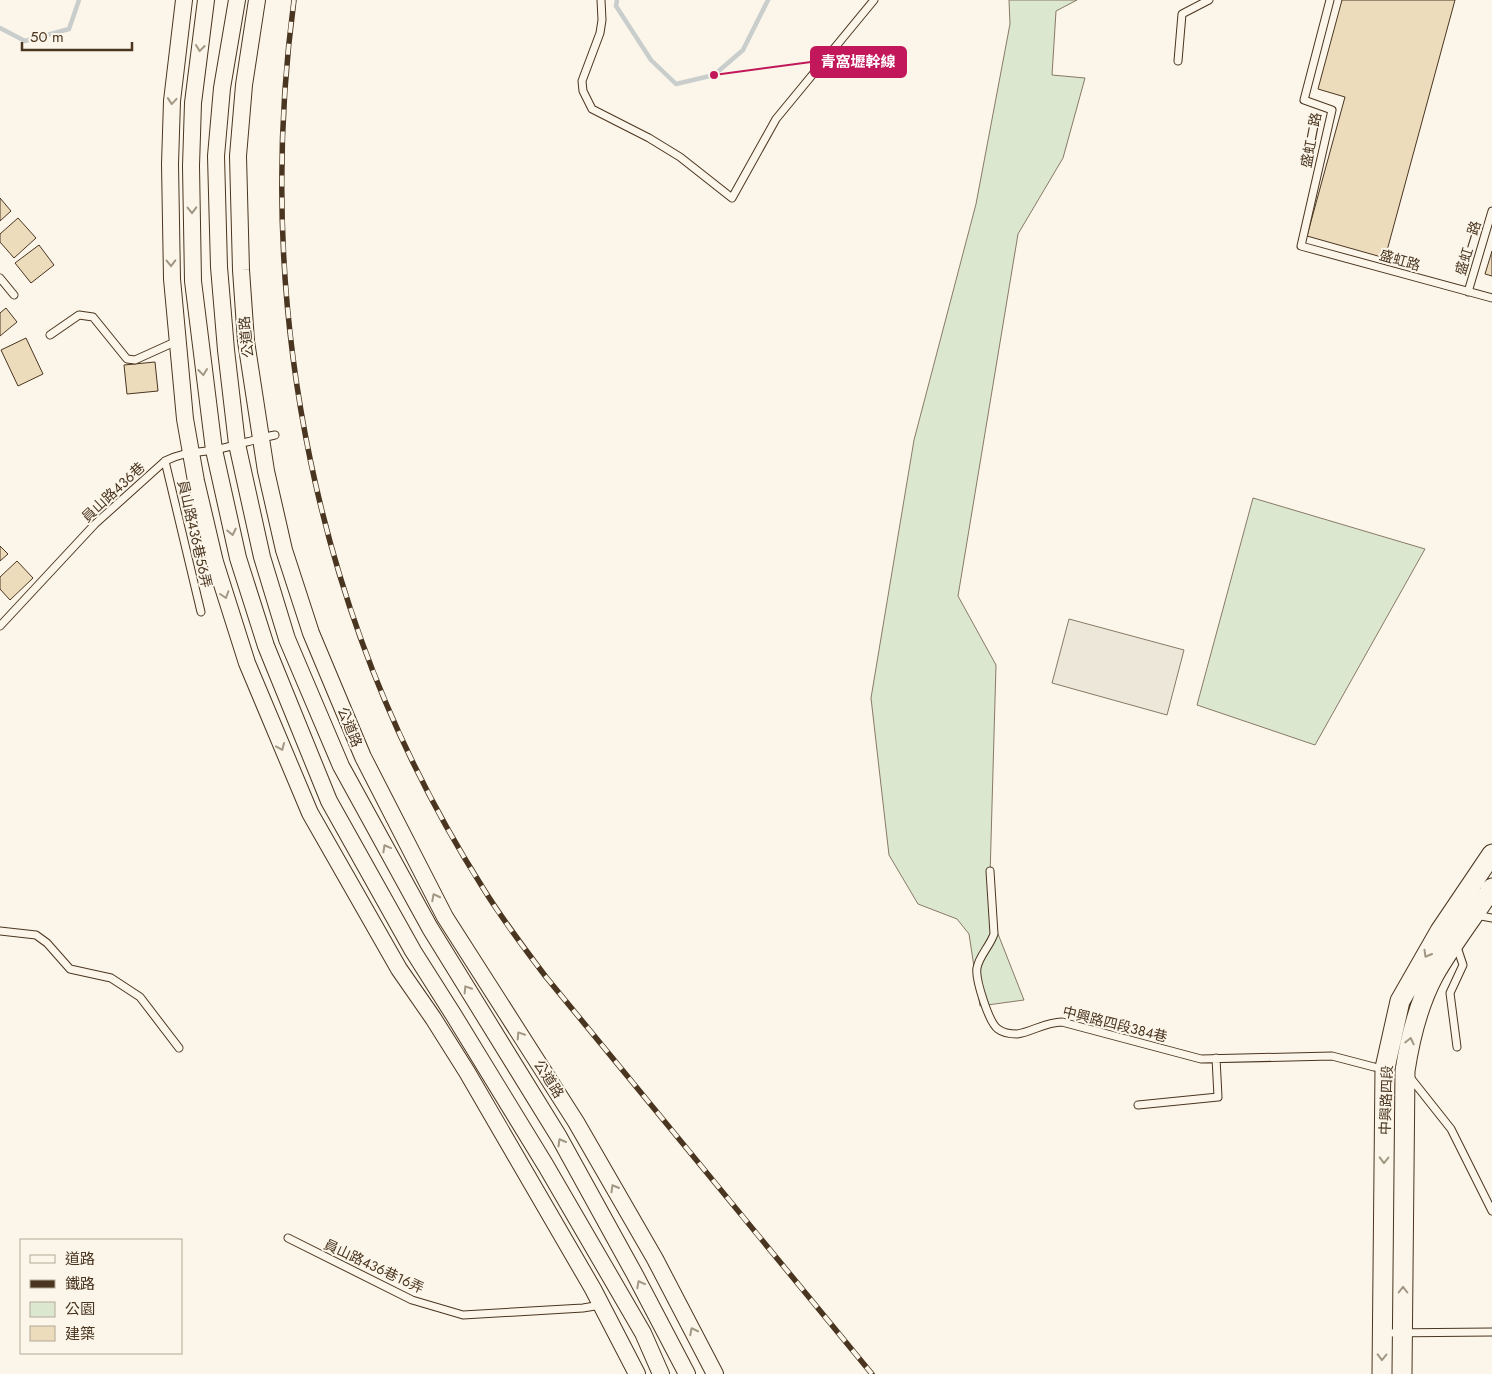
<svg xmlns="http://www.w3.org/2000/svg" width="1492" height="1374" font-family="Jost,'Noto Sans TC',sans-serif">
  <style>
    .green { fill: #dce7d0; stroke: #887966 }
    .parking { fill: #ede7d9; stroke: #887966 }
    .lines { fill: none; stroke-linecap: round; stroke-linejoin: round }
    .stream { stroke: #c9cecd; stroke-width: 4.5 }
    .building { fill: #ecdcbc; stroke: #4a3520 }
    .service-casing { stroke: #4a3520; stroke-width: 9 }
    .tertiary-casing { stroke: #4a3520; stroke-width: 18 }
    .secondary-casing { stroke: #4a3520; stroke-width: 21 }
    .service { stroke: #fbf6e9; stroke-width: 7 }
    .tertiary { stroke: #fbf6e9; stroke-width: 16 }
    .secondary { stroke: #fbf6e9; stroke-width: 19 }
    .rail-casing { stroke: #4a3520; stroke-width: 5.5 }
    .rail { stroke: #fbf6e9; stroke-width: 4; stroke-dasharray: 11; stroke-linecap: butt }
    .oneway { stroke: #a29684 }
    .labels { text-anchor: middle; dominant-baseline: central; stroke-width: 4; stroke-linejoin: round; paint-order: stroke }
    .street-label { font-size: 14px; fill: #4a3520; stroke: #fbf6e9 }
    .leader { fill: none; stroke: #c2185b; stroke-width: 2 }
    .callout-dot { fill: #c2185b; stroke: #fbf6e9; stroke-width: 2 }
    .callout { fill: #c2185b; stroke: #c2185b; stroke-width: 2 }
    .callout-label { font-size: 15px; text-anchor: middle; font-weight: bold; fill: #fff }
  </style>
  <rect width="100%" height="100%" fill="#fbf6e9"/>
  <!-- green -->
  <path class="green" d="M1009,0H1077L1056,11L1052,75L1085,78L1063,158L1018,234L958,596L996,665L989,911L1024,1000L980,1006L969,934L957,919L918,904L889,855L871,698L914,440L976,204L1010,24Z
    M1253,498L1425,549L1315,745L1197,705Z"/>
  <!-- parking -->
  <path class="parking" d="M1069,619L1184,650L1167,715L1052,683Z"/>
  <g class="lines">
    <!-- stream -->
    <path class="stream" d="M617,0L616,6L651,60L676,84L714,75L743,50L768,0
      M0,28L25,41L69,29L79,0"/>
  </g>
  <!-- building -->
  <path class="building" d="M1342,0H1455L1385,258L1307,236L1345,97L1318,89Z
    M0,198L11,211L0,221Z
    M18,218L36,238L14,258L0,242V234Z
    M39,245L54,265L31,283L15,263Z
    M1492,251V276L1485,274Z
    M6,308L17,322L0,336V313Z
    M26,338L43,374L18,386L1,350Z
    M155,362L158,391L127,394L124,365Z
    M0,546L8,554L0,561Z
    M17,561L33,578L10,600L0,589V577Z"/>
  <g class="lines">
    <!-- service casing -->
    <g class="service-casing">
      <path id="service" d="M601,0L602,20L600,33L582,81L583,91L592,109L649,138L680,157L732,198L776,119L874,0
        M1330,0L1304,100L1332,110L1301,246L1492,298
        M1178,61L1182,14L1209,0
        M0,278L14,295
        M1468,292L1492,211
        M50,335L79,315L93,317L127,359L135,360L177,341
        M165,461L201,612
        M0,626L95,524L165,461C183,452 195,453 214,450C235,446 255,439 275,435
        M990,871L994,934C990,946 979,956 977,968C975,979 989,1023 998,1029C1003,1033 1011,1034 1017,1034C1032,1032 1045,1022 1062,1022L1201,1059L1332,1056L1374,1067L1383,1068
        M1476,915L1492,918
        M0,931L36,935L47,943L70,969L111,978L140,997L179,1048
        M1456,944L1463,965L1450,993L1457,1047
        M1409,1076L1451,1129L1492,1211
        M1138,1105L1218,1097L1216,1058
        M288,1238L412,1300L463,1315L583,1308L601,1305
        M1383,1333L1492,1332"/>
    </g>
    <!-- tertiary casing -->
    <g class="tertiary-casing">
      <path id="tertiary" d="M184,0L172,101L170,164L172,279L185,419L196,481L215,562L247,663L310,813L399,969L433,1018L467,1072L593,1289L637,1374
        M206,0L193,103L191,166L193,281L214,450L238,558L266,646L329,801L413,951L453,1014L546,1166L643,1333L661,1374
        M237,0L222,88L216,156L219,267L226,350L237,444L262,557L287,639L341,766L430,928L559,1137L634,1273L687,1374
        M257,0L244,85L238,156L241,270L246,341L266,471L284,550L311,633L363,757L445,917L576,1122L655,1259L715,1374"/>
    </g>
    <!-- secondary casing -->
    <g class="secondary-casing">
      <path id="secondary" d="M1382,1374L1385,1068L1400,1001L1440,931L1492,854
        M1402,1374L1405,1071C1410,1038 1418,1005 1434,975C1451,945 1473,917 1492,888"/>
    </g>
    <!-- service -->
    <use href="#service" class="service"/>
    <!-- tertiary -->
    <use href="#tertiary" class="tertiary"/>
    <!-- secondary -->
    <use href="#secondary" class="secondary"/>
    <!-- rail casing -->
    <g class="rail-casing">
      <path id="rail" d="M294,0C253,308 316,625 483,888C502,919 524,948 546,977L872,1374"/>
    </g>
    <!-- rail -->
    <use href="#rail" class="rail"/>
  </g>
  <!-- one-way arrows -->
  <defs><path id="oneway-chevron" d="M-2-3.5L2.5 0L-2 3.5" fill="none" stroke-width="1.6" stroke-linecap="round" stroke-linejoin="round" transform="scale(1.25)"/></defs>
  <g class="oneway">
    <use href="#oneway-chevron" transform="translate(200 48) rotate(97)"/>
    <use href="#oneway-chevron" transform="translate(172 101) rotate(95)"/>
    <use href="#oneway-chevron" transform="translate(192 210) rotate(89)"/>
    <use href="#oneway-chevron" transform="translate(171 263) rotate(89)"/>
    <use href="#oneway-chevron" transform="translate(203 372) rotate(83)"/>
    <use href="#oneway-chevron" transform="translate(232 532) rotate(78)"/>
    <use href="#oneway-chevron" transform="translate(225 595) rotate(72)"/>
    <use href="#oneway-chevron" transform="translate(281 747) rotate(67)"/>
    <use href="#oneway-chevron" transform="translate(386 848) rotate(-119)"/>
    <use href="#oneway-chevron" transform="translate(435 897) rotate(-117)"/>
    <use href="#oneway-chevron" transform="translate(1427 954) rotate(120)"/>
    <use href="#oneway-chevron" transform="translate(467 989) rotate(-122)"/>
    <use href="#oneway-chevron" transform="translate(520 1035) rotate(-123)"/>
    <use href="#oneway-chevron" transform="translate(1410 1041) rotate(-77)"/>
    <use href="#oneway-chevron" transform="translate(561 1142) rotate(-120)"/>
    <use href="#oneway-chevron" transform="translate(1384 1160) rotate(91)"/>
    <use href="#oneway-chevron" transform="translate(614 1188) rotate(-120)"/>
    <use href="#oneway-chevron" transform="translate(640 1284) rotate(-118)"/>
    <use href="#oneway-chevron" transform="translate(1403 1290) rotate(-90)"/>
    <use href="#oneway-chevron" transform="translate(693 1331) rotate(-117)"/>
    <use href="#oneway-chevron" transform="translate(1382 1357) rotate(91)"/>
  </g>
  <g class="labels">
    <!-- street labels -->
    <g class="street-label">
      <text transform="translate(1311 140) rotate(-79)">盛虹二路</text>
      <text transform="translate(1468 248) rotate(-73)">盛虹一路</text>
      <text transform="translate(1400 260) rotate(16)">盛虹路</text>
      <text transform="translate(246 337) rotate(-96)">公道路</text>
      <text transform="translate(113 492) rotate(-43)">員山路436巷</text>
      <text transform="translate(195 534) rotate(77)">員山路436巷56弄</text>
      <text transform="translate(350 727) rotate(68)">公道路</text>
      <text transform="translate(1115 1024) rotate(14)">中興路四段384巷</text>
      <text transform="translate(549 1079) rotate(57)">公道路</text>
      <text transform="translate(1386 1100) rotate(-88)">中興路四段</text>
      <text transform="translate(374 1266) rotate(25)">員山路436巷16弄</text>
    </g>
  </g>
  <!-- callouts -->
  <path class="leader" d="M714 75L811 62"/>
  <circle class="callout-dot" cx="714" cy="75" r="5"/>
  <rect class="callout" x="811" y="47" width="95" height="30" rx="5"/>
  <g class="callout-label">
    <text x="858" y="67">青窩壢幹線</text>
  </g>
  <!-- legend -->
  <rect x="20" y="1239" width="162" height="115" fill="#fbf6e9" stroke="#b4a999"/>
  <rect x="30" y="1255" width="25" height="8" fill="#fbf6e9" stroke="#b4a999"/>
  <text x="65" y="1264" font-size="15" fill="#4a3520">道路</text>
  <rect x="30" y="1280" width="25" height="8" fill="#4a3520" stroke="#b4a999"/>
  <text x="65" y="1289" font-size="15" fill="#4a3520">鐵路</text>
  <rect x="30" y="1302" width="25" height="15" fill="#dce7d0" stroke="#b4a999"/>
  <text x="65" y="1314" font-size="15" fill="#4a3520">公園</text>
  <rect x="30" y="1326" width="25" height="15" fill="#ecdcbc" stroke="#b4a999"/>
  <text x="65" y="1339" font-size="15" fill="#4a3520">建築</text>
  <!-- scale -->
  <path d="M22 42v8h110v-8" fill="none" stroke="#4a3520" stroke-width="2.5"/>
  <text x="30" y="42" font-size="15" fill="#4a3520" stroke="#fbf6e9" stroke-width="4" paint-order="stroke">50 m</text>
</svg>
